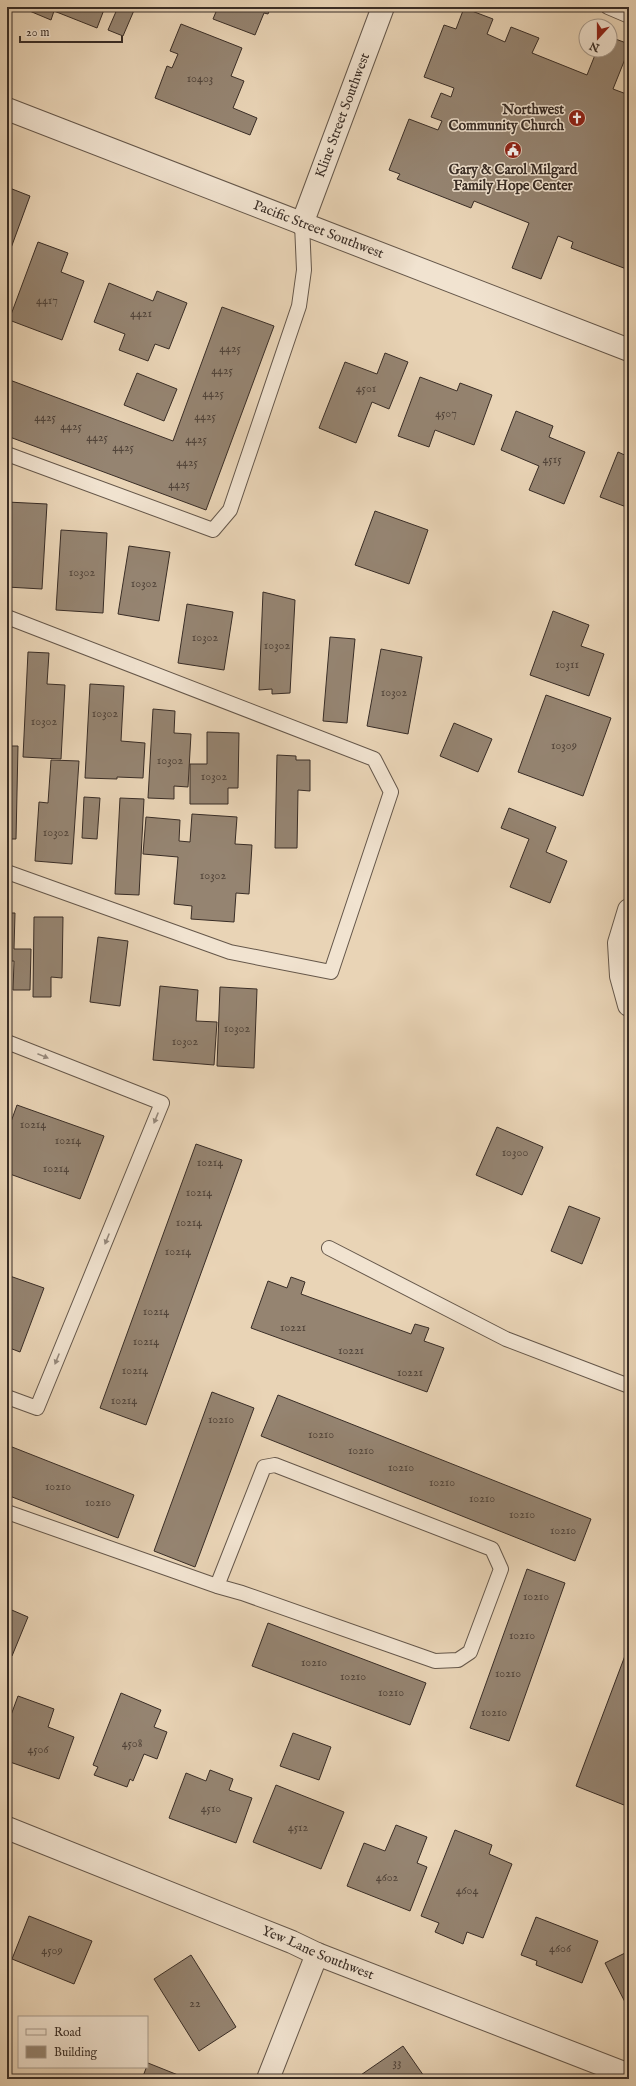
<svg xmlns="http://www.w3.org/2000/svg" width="636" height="2086" font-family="'IM FELL English',serif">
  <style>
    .building { fill: #958471; stroke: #392d26 }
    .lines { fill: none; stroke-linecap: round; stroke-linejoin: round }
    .service-casing { stroke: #65574a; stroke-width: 16 }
    .minor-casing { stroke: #65574a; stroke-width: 24 }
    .service { stroke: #f1e3d0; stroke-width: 14 }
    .minor { stroke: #f1e3d0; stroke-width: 22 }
    .oneway { fill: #95887b }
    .labels { text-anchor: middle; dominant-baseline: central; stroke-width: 3; stroke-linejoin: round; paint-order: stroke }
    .number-label { font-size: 12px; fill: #504339 }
    .poi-label { font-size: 14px; font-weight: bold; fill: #392d26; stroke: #f1e3d0; text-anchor: end }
    .street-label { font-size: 14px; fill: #392d26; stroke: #f1e3d0 }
  </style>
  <rect width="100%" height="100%" fill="#e9d4b6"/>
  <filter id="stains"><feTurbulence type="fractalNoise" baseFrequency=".005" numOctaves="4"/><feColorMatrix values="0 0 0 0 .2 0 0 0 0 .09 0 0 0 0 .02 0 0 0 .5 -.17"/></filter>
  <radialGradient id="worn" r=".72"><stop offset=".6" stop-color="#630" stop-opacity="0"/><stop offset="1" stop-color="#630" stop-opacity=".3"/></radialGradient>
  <!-- building -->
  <path class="building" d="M20,7H105L97,28L54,11L51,20Z
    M118,7L135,8L123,36L108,30Z
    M218,7H271L268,14L264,13L255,35L213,19Z
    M464,8L493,19L487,34L505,42L511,27L539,38L532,53L587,75L597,50H610V37L629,44V49L613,89L629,95V270L571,248L573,242L558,236L541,279L512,268L529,223L474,201L471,208L397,179L400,174L389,170L409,119L438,130L442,121L431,117L441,93L451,97L454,88L424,77L444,25L456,29Z
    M181,24L242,48L231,76L244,81L233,108L257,118L250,135L155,98L167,66L172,68L178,54L170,51Z
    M7,187L30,196L7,259Z
    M38,242L68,253L61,272L84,281L62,340L9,320Z
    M109,283L153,301L157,291L187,303L169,349L155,344L148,361L119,350L125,334L94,322Z
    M222,307L274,326L206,510L7,436V379L173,441Z
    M385,353L408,362L389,409L372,402L356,443L319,428L345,362L377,374Z
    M137,373L177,389L164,421L124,405Z
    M420,377L457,391L460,383L492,395L474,445L435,430L429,447L398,436Z
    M516,411L553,426L549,437L585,452L564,504L529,490L539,466L501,450Z
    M618,452L629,457V508L600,497Z
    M7,502L47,504L42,589L7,587Z
    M375,511L428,530L409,584L355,565Z
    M61,530L107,533L103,613L56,610Z
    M129,546L170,552L159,621L118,614Z
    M263,592L295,600L290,693L272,694V689L259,690Z
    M187,604L233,612L224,670L178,663Z
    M553,611L589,625L581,646L604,654L589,696L530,675Z
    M330,637L355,639L347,723L323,721Z
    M381,649L422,657L408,734L367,726Z
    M28,652L49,653L47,684L65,685L61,759L23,757Z
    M90,684L124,686L121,741L145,743L143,778L117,777V779L85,778Z
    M546,695L611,718L583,796L518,772Z
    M153,709L175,711L174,733L191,734L188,787L174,786V799L148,798Z
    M454,723L492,739L478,772L440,756Z
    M207,732L239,733L238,788H228V804H190V764H207Z
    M7,746H18L16,839H7Z
    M277,755L296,756V760H310V791L298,790L297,848H275Z
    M51,760L79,761L72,864L35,861L39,802L48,803Z
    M84,797L100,798L97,839L82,838Z
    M120,798L144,799L139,895L115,894Z
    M509,808L556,827L546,852L567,861L550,903L510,887L529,839L501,828Z
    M192,814L237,817L235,844L252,845L249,894L236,893L234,922L191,919L192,906L174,904L178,857L143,854L146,817L180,820L179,841L190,842Z
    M7,913H15L14,949H31L30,990H13L14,961H7Z
    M34,917H63L62,978L51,977V997H33Z
    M98,937L128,941L120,1006L90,1002Z
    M160,986L198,990L196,1021L217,1022L214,1065L153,1060Z
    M220,987L257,989L254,1068L217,1066Z
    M17,1105L104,1136L80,1199L7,1173V1133Z
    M497,1127L543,1147L522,1195L476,1175Z
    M196,1144L242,1160L146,1425L100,1408Z
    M569,1206L600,1218L582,1264L551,1251Z
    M7,1275L44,1288L20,1352L7,1347Z
    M291,1277L305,1282L301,1294L411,1334L415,1324L429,1328L424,1341L444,1348L427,1392L251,1328L268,1281L287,1288Z
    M212,1392L254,1408L195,1567L154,1551Z
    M278,1395L591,1519L575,1561L261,1436Z
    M7,1445L134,1495L118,1538L7,1495Z
    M527,1569L565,1583L509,1741L470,1728Z
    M7,1608L28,1617L12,1656L7,1654Z
    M268,1623L426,1683L410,1725L252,1666Z
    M629,1645V1736L627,1741L629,1742V1807L576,1786Z
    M121,1693L161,1710L154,1727L167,1732L157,1759L144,1754L133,1781L130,1779L127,1787L94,1775L98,1767L93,1765Z
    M18,1696L54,1709L48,1727L74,1737L59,1779L7,1761V1726Z
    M293,1733L331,1747L319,1780L280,1766Z
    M210,1770L233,1779L229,1790L252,1798L236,1843L169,1818L186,1773L206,1781Z
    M276,1785L344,1812L321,1869L253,1842Z
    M396,1825L427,1837L417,1863L427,1867L410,1911L347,1886L364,1843L385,1851Z
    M455,1830L492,1845L489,1854L512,1864L483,1938L467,1932L463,1944L435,1932L439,1923L421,1916Z
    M29,1916L92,1941L74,1984L12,1959Z
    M536,1917L598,1941L582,1983L536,1965L537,1961L521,1955Z
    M629,1951V2002L626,2004L605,1963Z
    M191,1955L236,2027L199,2051L154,1979Z
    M403,2046L426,2079H355Z
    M148,2063L188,2079H142Z"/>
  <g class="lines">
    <!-- service casing -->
    <g class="service-casing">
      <path id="service" d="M608,7L629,16
        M7,454L213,530L230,510L299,306L304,270L302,224
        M7,617L374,759L391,792L331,972L230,952L7,872
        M7,1042L162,1103L37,1408L7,1397
        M329,1248L506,1339L629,1386
        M7,1512L217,1586L242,1593L435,1661L458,1660L470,1652L501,1569L492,1549L275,1465L264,1467L217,1586"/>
    </g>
    <!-- minor casing -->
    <g class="minor-casing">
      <g id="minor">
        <path id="s1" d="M7,109L629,350"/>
        <path id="s2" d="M302,224L383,7"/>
        <path d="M629,910L619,943L621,976L629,1005"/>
        <path id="s3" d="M7,1828L292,1942L317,1954L629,2075"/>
        <path d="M268,2079L317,1954"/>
      </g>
    </g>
    <!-- service -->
    <use href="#service" class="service"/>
    <!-- minor -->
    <use href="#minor" class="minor"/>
  </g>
  <!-- one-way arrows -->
  <defs><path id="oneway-solid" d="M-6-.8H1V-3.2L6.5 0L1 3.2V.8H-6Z"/></defs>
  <g class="oneway">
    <use href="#oneway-solid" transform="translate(43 1056) rotate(22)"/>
    <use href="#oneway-solid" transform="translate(156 1118) rotate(112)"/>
    <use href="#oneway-solid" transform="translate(107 1239) rotate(112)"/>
    <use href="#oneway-solid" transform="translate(57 1359) rotate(112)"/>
  </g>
  <!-- icons -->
  <defs>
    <g id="church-disc" transform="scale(0.9)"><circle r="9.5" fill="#8f2418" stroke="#f1e3d0"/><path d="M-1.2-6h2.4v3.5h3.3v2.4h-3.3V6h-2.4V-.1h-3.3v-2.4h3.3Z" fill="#fff"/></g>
    <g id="civic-disc" transform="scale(0.9)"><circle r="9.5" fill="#8f2418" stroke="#f1e3d0"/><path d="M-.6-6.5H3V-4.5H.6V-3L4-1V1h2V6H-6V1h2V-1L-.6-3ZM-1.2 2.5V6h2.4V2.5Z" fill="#fff"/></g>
  </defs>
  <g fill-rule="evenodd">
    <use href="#church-disc" x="577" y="118"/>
    <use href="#civic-disc" x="513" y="150"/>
  </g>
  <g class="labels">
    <!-- number labels -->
    <g class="number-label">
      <text x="200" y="78">10403</text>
      <text x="47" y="300">4417</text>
      <text x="141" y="313">4421</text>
      <text x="230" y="348">4425</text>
      <text x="222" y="370">4425</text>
      <text x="366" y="388">4501</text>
      <text x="213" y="393">4425</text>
      <text x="446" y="413">4507</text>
      <text x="205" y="416">4425</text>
      <text x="45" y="417">4425</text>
      <text x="71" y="426">4425</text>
      <text x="97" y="437">4425</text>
      <text x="196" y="439">4425</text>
      <text x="123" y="447">4425</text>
      <text x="552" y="459">4515</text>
      <text x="187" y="462">4425</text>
      <text x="179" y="484">4425</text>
      <text x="82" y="572">10302</text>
      <text x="144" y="583">10302</text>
      <text x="205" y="637">10302</text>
      <text x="277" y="645">10302</text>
      <text x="567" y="664">10311</text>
      <text x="394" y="692">10302</text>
      <text x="105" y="713">10302</text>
      <text x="44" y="721">10302</text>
      <text x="564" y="745">10309</text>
      <text x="170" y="760">10302</text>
      <text x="214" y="776">10302</text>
      <text x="56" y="832">10302</text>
      <text x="213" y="875">10302</text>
      <text x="237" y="1028">10302</text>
      <text x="185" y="1041">10302</text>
      <text x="33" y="1124">10214</text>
      <text x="68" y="1140">10214</text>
      <text x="515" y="1152">10300</text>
      <text x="210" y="1162">10214</text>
      <text x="56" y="1168">10214</text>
      <text x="199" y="1192">10214</text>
      <text x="189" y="1222">10214</text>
      <text x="178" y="1251">10214</text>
      <text x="156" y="1311">10214</text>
      <text x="293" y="1327">10221</text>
      <text x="146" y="1341">10214</text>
      <text x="351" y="1350">10221</text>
      <text x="135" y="1370">10214</text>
      <text x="410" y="1372">10221</text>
      <text x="124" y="1400">10214</text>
      <text x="221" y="1419">10210</text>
      <text x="321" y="1434">10210</text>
      <text x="361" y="1450">10210</text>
      <text x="401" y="1467">10210</text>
      <text x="442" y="1482">10210</text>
      <text x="58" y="1486">10210</text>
      <text x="482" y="1498">10210</text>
      <text x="98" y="1502">10210</text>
      <text x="522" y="1514">10210</text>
      <text x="563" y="1530">10210</text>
      <text x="536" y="1596">10210</text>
      <text x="522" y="1635">10210</text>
      <text x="314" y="1662">10210</text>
      <text x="508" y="1673">10210</text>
      <text x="353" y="1676">10210</text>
      <text x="391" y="1692">10210</text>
      <text x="494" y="1712">10210</text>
      <text x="132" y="1743">4508</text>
      <text x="38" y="1749">4506</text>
      <text x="211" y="1808">4510</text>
      <text x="298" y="1827">4512</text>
      <text x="387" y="1877">4602</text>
      <text x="467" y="1890">4604</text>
      <text x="560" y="1948">4606</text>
      <text x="52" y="1950">4509</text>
      <text x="195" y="2003">22</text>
      <text x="397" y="2062">33</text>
    </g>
    <!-- poi labels -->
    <g class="poi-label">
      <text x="564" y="110">Northwest<tspan x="564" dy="16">Community Church</tspan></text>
      <text x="513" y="170" text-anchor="middle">Gary &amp; Carol Milgard<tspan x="513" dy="16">Family Hope Center</tspan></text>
    </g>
    <!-- street labels -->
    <g class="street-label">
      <text stroke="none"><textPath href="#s2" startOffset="116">Kline Street Southwest</textPath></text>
      <text stroke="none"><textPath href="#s1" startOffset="334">Pacific Street Southwest</textPath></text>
      <text stroke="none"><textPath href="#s3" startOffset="335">Yew Lane Southwest</textPath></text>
    </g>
  </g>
  <!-- margin -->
  <rect width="636" height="2086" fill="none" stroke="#e9d4b6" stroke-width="24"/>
  <rect x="8" y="8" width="620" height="2070" fill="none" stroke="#392d26" stroke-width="2"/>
  <rect x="12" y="12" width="612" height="2062" fill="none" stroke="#392d26"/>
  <!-- legend -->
  <rect x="18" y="2016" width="130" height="52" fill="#f1e3d0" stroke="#a79a8c"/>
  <rect x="26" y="2029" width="20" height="6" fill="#f1e3d0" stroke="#a79a8c"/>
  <text x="54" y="2036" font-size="12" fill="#392d26">Road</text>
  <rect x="26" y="2046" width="20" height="12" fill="#958471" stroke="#a79a8c"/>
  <text x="54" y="2056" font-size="12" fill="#392d26">Building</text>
  <!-- north arrow -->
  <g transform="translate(598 38) rotate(201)"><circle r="19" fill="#f1e3d0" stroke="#a79a8c"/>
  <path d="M0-3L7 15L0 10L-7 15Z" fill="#8f2418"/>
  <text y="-6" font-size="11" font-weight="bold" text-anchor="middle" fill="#392d26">N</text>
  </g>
  <!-- scale -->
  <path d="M20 36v6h102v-6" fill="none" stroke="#392d26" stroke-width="2"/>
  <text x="26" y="36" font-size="12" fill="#392d26" stroke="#f1e3d0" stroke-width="3" paint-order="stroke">20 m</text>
  <rect width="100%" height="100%" filter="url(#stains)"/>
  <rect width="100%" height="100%" fill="url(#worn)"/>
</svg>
